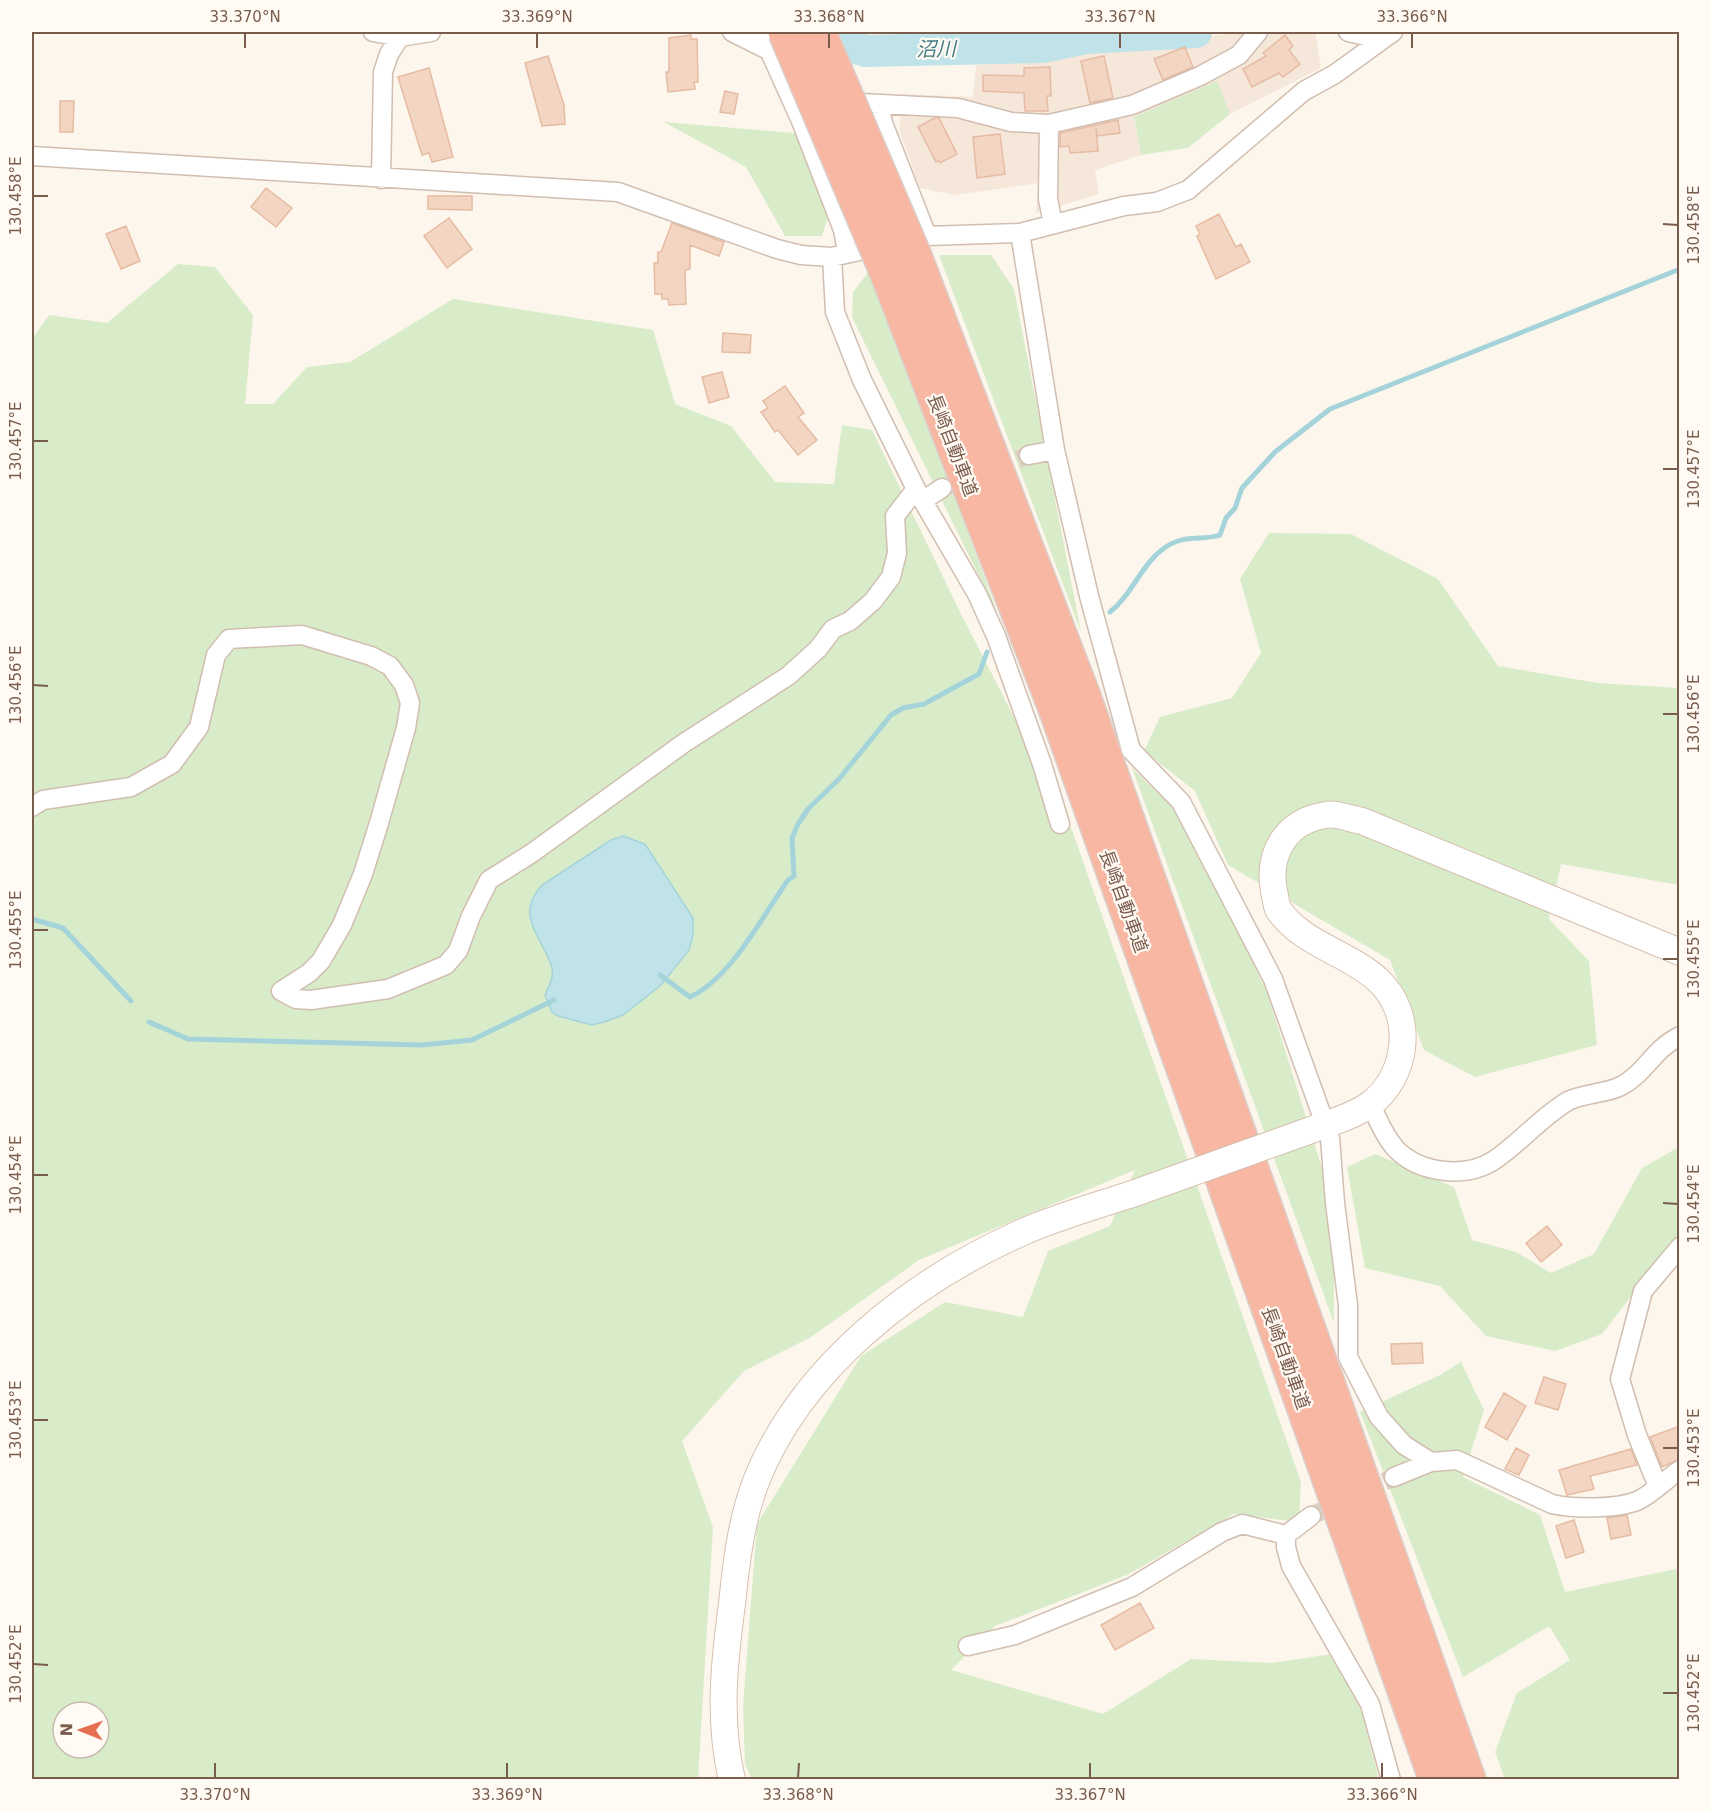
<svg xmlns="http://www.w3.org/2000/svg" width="1711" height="1811" font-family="'DejaVu Sans','Noto Sans JP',sans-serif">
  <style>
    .residential { fill: #f5e8da }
    .green { fill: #d8ecc9; fill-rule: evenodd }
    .water { fill: #bfe3e8; stroke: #a5d3da; stroke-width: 1.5 }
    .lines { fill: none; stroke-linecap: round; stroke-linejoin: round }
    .stream { stroke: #a5d3da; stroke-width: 5 }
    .river { stroke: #bfe3e8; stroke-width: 32 }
    .building { fill: #f3d5c3; stroke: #e6bba3; stroke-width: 1.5 }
    .street-tunnel { stroke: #dcd0c4; stroke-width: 18; stroke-dasharray: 18 9; stroke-linecap: butt }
    .street-casing { stroke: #d1beb0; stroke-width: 21 }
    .secondary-casing { stroke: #d6c0b0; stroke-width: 28 }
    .highway-casing { stroke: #dad1cd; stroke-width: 36 }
    .street { stroke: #fff; stroke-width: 18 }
    .secondary { stroke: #fff; stroke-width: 26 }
    .highway { stroke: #f7b7a3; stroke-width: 33 }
    .secondary-bridge-casing { stroke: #d6c0b0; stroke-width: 28; stroke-linecap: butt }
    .highway-bridge-casing { stroke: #dad1cd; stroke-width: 36; stroke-linecap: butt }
    .secondary-bridge { stroke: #fff; stroke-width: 26 }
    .highway-bridge { stroke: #f7b7a3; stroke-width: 33 }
    .ticks { fill: none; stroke: #7a5c4d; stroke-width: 2 }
    .labels { text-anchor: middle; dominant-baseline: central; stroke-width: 4.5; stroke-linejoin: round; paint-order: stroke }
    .street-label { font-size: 18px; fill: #7a5c4d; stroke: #fffaf3 }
    .water-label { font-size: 20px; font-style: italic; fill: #437c86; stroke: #fffaf3 }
    .neatline { fill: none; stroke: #7a5c4d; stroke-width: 2 }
    .ticks-label { font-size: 15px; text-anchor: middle; fill: #7a5c4d }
  </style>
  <rect width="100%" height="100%" fill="#fdf6ec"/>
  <!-- residential -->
  <path class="residential" d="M1233,32H1315L1321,68L1230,114L1217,82L1134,118L1141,155L1095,170L1099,194L1036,213L1038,183L955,195L920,188L900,133L901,94L973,97L976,65L1228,34Z"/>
  <!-- green -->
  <path class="green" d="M1217,81L1230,114L1188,148L1141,155L1134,117Z
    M664,122L795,133L829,215L822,236H785L746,167Z
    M939,255H991L1014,289L1081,632Z
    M178,264L215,267L253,315L245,404H273L307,367L350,362L453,299L653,330L675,404L731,426L775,482L834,484L842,425L872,430L960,612L1072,830L1301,1482L1299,1522L1234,1514L1127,1575L995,1626L951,1670L1103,1714L1191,1659L1272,1663L1332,1654L1361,1710L1379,1779L752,1780L745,1764L743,1706L757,1524L861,1356L945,1302L1023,1317L1048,1251L1110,1226L1135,1170L919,1260L811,1337L744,1371L682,1441L713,1527L698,1779H32V339L49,315L107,323ZM611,840L664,979L623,1015L592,1025L548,1001L545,995C549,986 554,977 552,968C544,939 516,913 542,885ZM63,1712H99V1748H63Z
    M871,269L999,617L852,317L853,292Z
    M1269,533L1351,534L1438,579L1498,666L1598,683L1679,688V885L1561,864L1549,919L1589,961L1597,1045L1475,1077L1424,1050L1390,960L1228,865L1195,791L1144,751L1160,717L1232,698L1261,653L1240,579Z
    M1132,768L1183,817L1267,992L1334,1207V1323Z
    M1679,1147V1234L1602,1334L1555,1351L1486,1336L1440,1286L1365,1268L1347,1167L1375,1154L1454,1187L1472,1240L1516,1252L1551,1273L1594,1254L1642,1168Z
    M1461,1362L1484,1410L1463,1477L1540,1515L1565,1592L1676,1569L1680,1577L1679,1779H1505L1495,1752L1517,1693L1570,1660L1549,1626L1463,1677L1360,1412L1440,1375Z"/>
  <!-- water -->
  <path class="water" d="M623,836L645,844L693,918V935L689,950L661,985L623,1015L604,1022L592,1025L558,1016L552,1012L545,995C549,986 554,978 552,968C543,936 513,917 542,885L611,840Z"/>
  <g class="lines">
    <!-- stream -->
    <path class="stream" d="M1110,612C1135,593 1145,552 1178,541C1192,536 1206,540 1220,535L1226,518L1235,508L1242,488L1275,452L1330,409L1680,269
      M32,919L63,928L131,1001
      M660,975L690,997C731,978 762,917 788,880L794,876L792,838L798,824L808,809L839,779L891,715L903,708L924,704L979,674L987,652
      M149,1022L188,1039L422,1045L472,1040L554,1000"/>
    <!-- river -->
    <path class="river" d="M823,32L841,44L866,51L1042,47L1086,38L1196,32"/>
  </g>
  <!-- building -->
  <path class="building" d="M691,35V39H697L698,82H694L695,89L668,92L666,72H669V38Z
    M1285,35L1293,46L1289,50L1300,64L1283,77L1279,73L1252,87L1243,69L1266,56L1263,53Z
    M1185,47L1193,67L1163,80L1154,59Z
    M548,56L564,105L565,124L542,126L525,63Z
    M1104,56L1113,98L1090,103L1081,61Z
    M1050,67L1051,96H1047L1048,111H1025L1024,93L983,91V75L1024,76V68Z
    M429,68L453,157L432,162L429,153L422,155L398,77Z
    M725,91L738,94L734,114L720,112Z
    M60,101H74L73,132H60Z
    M934,118H939L957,154L940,163L939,160L936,162L918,127Z
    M1118,120L1120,133L1097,136L1096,128L1098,151L1070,153L1069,146L1060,147V133Z
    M1000,134L1005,174L977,178L973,137Z
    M266,188L292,208L276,227L251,207Z
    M428,196H472V210L428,209Z
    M1219,214L1236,247L1241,244L1250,262L1216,279L1197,236L1200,234L1196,226Z
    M449,218L472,249L447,268L424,236Z
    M672,223L724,242L719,256L690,245V269L685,270L686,304L669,305L668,299H662V294H655L654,263H658V252H661Z
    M126,226L140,261L121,269L106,234Z
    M723,333L751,335L750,353L722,352Z
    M722,372L729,397L709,403L702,377Z
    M785,386L804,413L798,417L817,440L798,455L778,430L775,432L761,412L768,408L763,401Z
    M1547,1226L1562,1245L1541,1262L1526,1243Z
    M1422,1343L1423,1363L1392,1364L1391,1344Z
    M1544,1377L1566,1384L1558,1410L1535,1403Z
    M1504,1393L1526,1406L1507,1440L1485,1427Z
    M1680,1426V1459L1662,1467L1650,1437Z
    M1516,1448L1529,1455L1519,1475L1505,1469Z
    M1631,1449L1637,1465L1590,1476L1594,1489L1567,1495L1559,1470Z
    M1627,1515L1631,1535L1611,1539L1607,1518Z
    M1574,1520L1584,1552L1566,1558L1556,1526Z
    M1140,1603L1154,1628L1115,1650L1101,1625Z"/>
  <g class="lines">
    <!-- street-tunnel -->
    <path class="street-tunnel" d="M942,488L1029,455
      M1311,1516L1394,1477"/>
    <!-- street casing -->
    <g class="street-casing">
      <path id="street" d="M373,32L400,37
        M732,32L770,51
        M761,32L801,121L843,230L847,252
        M1348,32L1379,39
        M879,104L883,123L927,236
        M801,121L861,103L958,108L1011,122L1049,124L1132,105L1200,76L1239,55L1258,32
        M1049,124L1048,199L1053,224
        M32,156L618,192L777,249L801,255L832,257L927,236L1020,233L1124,206L1157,202L1188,190L1304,91L1335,74L1393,32
        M381,179L383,72L389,54L400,37L431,32
        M1020,233L1055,450L1089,596L1131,750L1181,802L1273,979L1330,1138L1335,1203L1348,1305V1357L1379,1417L1404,1445L1431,1462
        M832,257L835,312L862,380L916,489L977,594L996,636L1042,764L1060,824
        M1029,455L1055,450
        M924,500L942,488
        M32,807L43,800L131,787L172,764L199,727L216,655L229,639L302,635L371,656L390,666L404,685L410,703L406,728L379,823L363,874L342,925L321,961L309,973L281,991L296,999L311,1000L388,989L446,965L458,951L471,916L489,880L532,853L684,743L788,676L818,649L833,629L850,621L873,601L891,577L897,553L895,516L916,489
        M1371,1104C1377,1119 1384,1135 1395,1148C1418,1173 1464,1179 1493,1161C1519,1144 1541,1117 1568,1101C1584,1093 1605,1094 1621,1086C1646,1073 1652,1050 1680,1036
        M1394,1477L1431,1462L1457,1460L1552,1504C1573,1509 1617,1509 1637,1501C1651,1495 1666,1479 1680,1470
        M1657,1484L1637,1435L1620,1379L1643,1291L1680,1247
        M1311,1516L1286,1535V1547L1291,1566L1370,1704L1391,1780
        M968,1646L1015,1635L1132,1587L1222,1532L1242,1524L1286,1535"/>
    </g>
    <!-- secondary casing -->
    <g class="secondary-casing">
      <path id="secondary" d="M1311,1130C1331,1122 1352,1117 1369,1105C1409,1076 1415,1014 1378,980C1349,953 1301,944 1278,909C1276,904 1275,896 1274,891C1267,853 1286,821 1326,815C1336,813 1351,819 1362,821L1680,952
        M732,1780C718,1721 724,1663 732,1604C736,1564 741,1522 755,1484C800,1368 912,1281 1023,1232C1059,1216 1100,1205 1138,1192"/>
    </g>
    <!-- highway casing -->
    <g class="highway-casing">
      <path id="highway" d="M914,254L1084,697L1469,1780
        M886,271L1055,708L1436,1780"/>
    </g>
    <!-- street -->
    <use href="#street" class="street"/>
    <!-- secondary -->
    <use href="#secondary" class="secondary"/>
    <!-- highway -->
    <use href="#highway" class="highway"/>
    <!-- secondary-bridge casing -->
    <g class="secondary-bridge-casing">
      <path id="secondary-bridge" d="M1138,1192L1311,1130"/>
    </g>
    <!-- highway-bridge casing -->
    <g class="highway-bridge-casing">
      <path id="highway-bridge" d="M785,32L886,271
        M819,32L914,254"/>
    </g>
    <!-- secondary-bridge -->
    <use href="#secondary-bridge" class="secondary-bridge"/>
    <!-- highway-bridge -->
    <use href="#highway-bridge" class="highway-bridge"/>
  </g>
  <!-- ticks -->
  <path class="ticks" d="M245,48V33M537,48V33M829,48V33M1120,48V33M1412,48V33M33,196H48M1663,224L1678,225M33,441H48M1663,469H1678M33,685L48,686M1663,714H1678M33,930H48M1663,959H1678M33,1175H48M1663,1203L1678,1204M33,1420H48M1663,1448H1678M33,1664L48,1665M1663,1693H1678M215,1778V1763M507,1778V1763M798,1778L799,1763M1090,1778V1763M1382,1778V1763"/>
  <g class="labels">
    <!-- street labels -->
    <g class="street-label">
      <text transform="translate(953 445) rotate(69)">長崎自動車道</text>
      <text transform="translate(1124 901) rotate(70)">長崎自動車道</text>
      <text transform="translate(1286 1358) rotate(70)">長崎自動車道</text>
    </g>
    <!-- water labels -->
    <g class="water-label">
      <text transform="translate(936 49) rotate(-1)">沼川</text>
    </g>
  </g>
  <!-- border -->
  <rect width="1711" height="1811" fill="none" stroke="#fffaf3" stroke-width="66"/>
  <!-- north arrow -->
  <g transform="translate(81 1730) rotate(271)"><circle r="28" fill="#fffaf3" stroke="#cabbb1" stroke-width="1.5"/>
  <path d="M0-4.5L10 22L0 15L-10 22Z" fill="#e76f51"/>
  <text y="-9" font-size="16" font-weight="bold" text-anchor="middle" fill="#7a5c4d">N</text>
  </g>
  <rect x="33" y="33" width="1645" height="1745" class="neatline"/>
  <g class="ticks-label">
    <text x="245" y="22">33.370°N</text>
    <text x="537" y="22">33.369°N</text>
    <text x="829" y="22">33.368°N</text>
    <text x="1120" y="22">33.367°N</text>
    <text x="1412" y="22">33.366°N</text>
    <text transform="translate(16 196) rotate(-90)" y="5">130.458°E</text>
    <text transform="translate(1694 225) rotate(-90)" y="5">130.458°E</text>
    <text transform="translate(16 441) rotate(-90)" y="5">130.457°E</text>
    <text transform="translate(1694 469) rotate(-90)" y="5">130.457°E</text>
    <text transform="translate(16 685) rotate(-90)" y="5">130.456°E</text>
    <text transform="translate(1694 714) rotate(-90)" y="5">130.456°E</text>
    <text transform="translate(16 930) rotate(-90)" y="5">130.455°E</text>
    <text transform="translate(1694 959) rotate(-90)" y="5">130.455°E</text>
    <text transform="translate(16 1175) rotate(-90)" y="5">130.454°E</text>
    <text transform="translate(1694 1204) rotate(-90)" y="5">130.454°E</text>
    <text transform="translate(16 1420) rotate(-90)" y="5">130.453°E</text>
    <text transform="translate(1694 1448) rotate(-90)" y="5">130.453°E</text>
    <text transform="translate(16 1664) rotate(-90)" y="5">130.452°E</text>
    <text transform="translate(1694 1693) rotate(-90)" y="5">130.452°E</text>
    <text x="215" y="1800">33.370°N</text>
    <text x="507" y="1800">33.369°N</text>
    <text x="798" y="1800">33.368°N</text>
    <text x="1090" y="1800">33.367°N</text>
    <text x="1382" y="1800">33.366°N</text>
  </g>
</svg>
